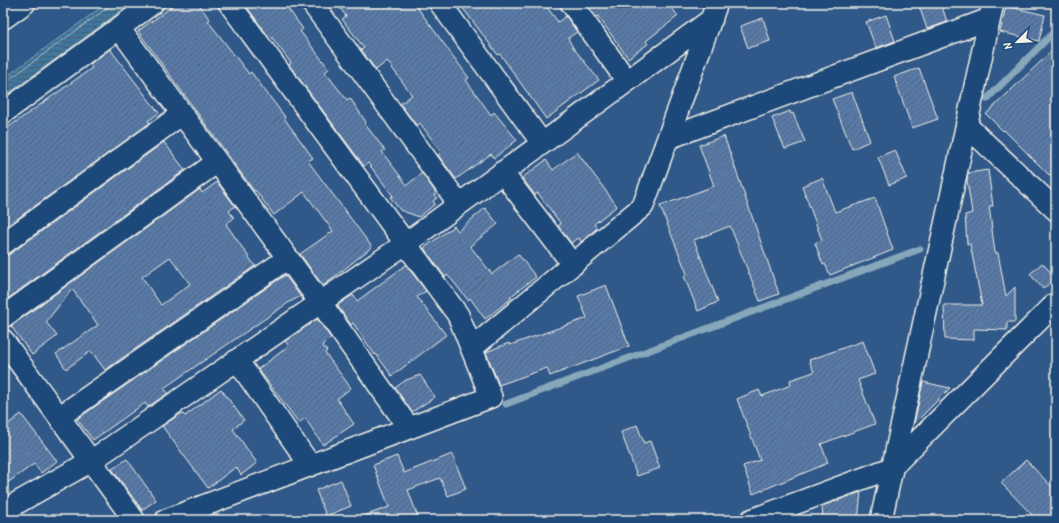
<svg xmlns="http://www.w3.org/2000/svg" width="1059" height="523" font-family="Kalam,sans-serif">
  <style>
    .water { fill: url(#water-rules); stroke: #87a7ba }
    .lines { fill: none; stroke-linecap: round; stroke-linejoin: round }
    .shore { stroke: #acbfca; stroke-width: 1 }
    .stream { stroke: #87a7ba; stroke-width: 7 }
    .building { fill: url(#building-hatch); stroke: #f4f1e8; fill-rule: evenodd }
    .street-casing { stroke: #f4f1e8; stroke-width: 24 }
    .secondary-casing { stroke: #f4f1e8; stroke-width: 25 }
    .street { stroke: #1f4a7a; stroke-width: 21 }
    .secondary { stroke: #1f4a7a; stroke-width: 22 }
  </style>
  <defs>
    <pattern id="water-rules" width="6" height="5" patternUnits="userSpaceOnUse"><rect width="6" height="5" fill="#3f759c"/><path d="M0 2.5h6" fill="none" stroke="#445e71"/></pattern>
    <pattern id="building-hatch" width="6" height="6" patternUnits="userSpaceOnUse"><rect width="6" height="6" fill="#587aa7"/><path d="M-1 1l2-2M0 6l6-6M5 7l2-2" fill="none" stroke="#51647b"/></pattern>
  </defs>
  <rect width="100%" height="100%" fill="#305888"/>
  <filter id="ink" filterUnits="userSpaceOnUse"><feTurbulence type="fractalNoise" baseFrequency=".025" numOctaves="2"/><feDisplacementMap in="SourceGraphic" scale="8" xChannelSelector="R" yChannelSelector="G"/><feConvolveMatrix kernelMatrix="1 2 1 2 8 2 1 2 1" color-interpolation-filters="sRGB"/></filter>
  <g filter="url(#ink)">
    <!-- water -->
    <path class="water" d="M107,3H139L3,103V79Z"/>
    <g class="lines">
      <!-- shore -->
      <path class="shore" d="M3,82L7,81L107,8L109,3
        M3,98L132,3"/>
      <!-- stream -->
      <path class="stream" d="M987,99L1056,30
        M506,404L920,249"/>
    </g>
    <!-- building -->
    <path class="building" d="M177,3H198L210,20L208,21L249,74L251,72L285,117L284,118L313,158L308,161L372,247L323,286L300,254L333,231L304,192L274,215L255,190L254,191L138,31Z
      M244,3H284L303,29L300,31L329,69L325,72L347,100L350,98L366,122L364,123L385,150L382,152L407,185L422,173L436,193L434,195L437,198L433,201L435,204L419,217L400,210L390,197L393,196L368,163L364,166L289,65L291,63L270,35L268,36Z
      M336,3H414L469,78L466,80L491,115L494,112L517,140L494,158L491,154L456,179L438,155L441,152L420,123L417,126L400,104L412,95L387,61L376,70L361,50L364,48L342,19L346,16Z
      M459,3H544L558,22L566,16L577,32L568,38L572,46L599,80L546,119L500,54L498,55Z
      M586,3H668L678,16L646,41L648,44L628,58L598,16L596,17Z
      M918,3H941L947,22L927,29Z
      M1006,6L1045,15L1039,41L1000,32Z
      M886,15L895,41L876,48L866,22Z
      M763,18L770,41L748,48L740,26Z
      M1056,47V182L1004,130L1003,131L986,114Z
      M110,49L159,113L148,121L150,123L3,229V131L92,68L90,64Z
      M919,68L938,119L912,128L894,77Z
      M852,92L870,141L852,149L832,99Z
      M790,111L791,114L793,113L805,142L785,149L772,118Z
      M724,136L779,294L760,301L730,226L694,240L718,302L698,311L684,276L687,274L660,206L714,186L699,145Z
      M164,142L185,170L3,302V256L10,254Z
      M895,150L907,178L889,185L878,157Z
      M577,152L617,206L594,224L597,228L581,242L579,238L571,243L558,226L561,224L538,193L535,195L522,178L546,160L553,170Z
      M988,170L993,206H989L995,253H998L1006,296L1015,287V322H1007V330L974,329V340L945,339L944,305H982L970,244H967L965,215L972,213L967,180L968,173Z
      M822,178L835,212L875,198L893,250L830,275L825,264L823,265L815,243L822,240L802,186Z
      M217,182L235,206L229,211L234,218L226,224L255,266L105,370L91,351L66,369L56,354L98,325L72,289L46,322L57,336L32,355L11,326L200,189L202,193ZM170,257L190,284L161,305L142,277Z
      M485,208L498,224L470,246L492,274L518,254L536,277L510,297L512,298L485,319L470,298L468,300L452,280L447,275L445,277L424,248L454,226L458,231Z
      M1042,263L1056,278L1043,289L1030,274Z
      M406,265L426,291L417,297L446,335L392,376L376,354L375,355L353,323L351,325L337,305L353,295L357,301Z
      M285,275L303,300L301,296L288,303L164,388L168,393L148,407L145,403L93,440L77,419Z
      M606,285L629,346L550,376L547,368L499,385L486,352L509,343L510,345L587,318L578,296Z
      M317,319L331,338L322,345L327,351L325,353L351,388L337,399L354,424L323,445L305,418L299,423L258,369L289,346L285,341Z
      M863,341L875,374L858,380L875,424L821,444L828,463L753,494L743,466L760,460L737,399L759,390L762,396L791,385L790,380L814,372L809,360Z
      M420,375L435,397L412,412L395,388L406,380Z
      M923,382L950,388L914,424Z
      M221,389L244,420L233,429L257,463L241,475L236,467L208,488L162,426L182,413L185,416Z
      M21,414L57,461L41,473L34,464L3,486V428Z
      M637,425L644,443L650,441L660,468L637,476L621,432Z
      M452,454L466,489L448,496L440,478L408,490L419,520H358V518L389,507L373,465L397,456L404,473Z
      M127,459L156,500L142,510L112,469Z
      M1026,460L1056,491V520H1037L1001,483Z
      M341,480L351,506L326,516L316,490Z
      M861,492L858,520H823L822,506Z"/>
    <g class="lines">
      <!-- street casing -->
      <g class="street-casing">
        <path id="street" d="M312,3L459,204
          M440,3L542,143
          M571,3L627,81
          M119,28L320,302L409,428
          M3,113L153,3
          M967,126L1056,210
          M669,138L989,19
          M502,172L573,265
          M3,244L182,114
          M3,317L217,162
          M3,340L134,520
          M472,348L643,206L717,3
          M237,360L310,465
          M59,417L288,258
          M3,507H10L91,461L405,244L712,19
          M166,520L491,397L458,315L229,3
          M751,520L891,468L1056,303
          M881,520L993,3"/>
      </g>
      <!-- secondary casing -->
      <g class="secondary-casing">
        <path id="secondary" d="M3,18L24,3"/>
      </g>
      <!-- street -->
      <use href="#street" class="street"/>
      <!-- secondary -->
      <use href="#secondary" class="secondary"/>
    </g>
  </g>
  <!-- margin -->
  <rect width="1059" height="523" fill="none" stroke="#1f4a7a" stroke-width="16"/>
  <rect x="8" y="8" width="1043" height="507" fill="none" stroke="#f4f1e8" stroke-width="1.5" filter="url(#ink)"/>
  <!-- north arrow -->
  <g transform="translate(1017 42) rotate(246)" stroke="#1f4a7a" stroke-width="3" paint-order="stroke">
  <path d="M0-3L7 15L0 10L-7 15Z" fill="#f4f1e8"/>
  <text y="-6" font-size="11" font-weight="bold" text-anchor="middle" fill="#f4f1e8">N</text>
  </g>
</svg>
